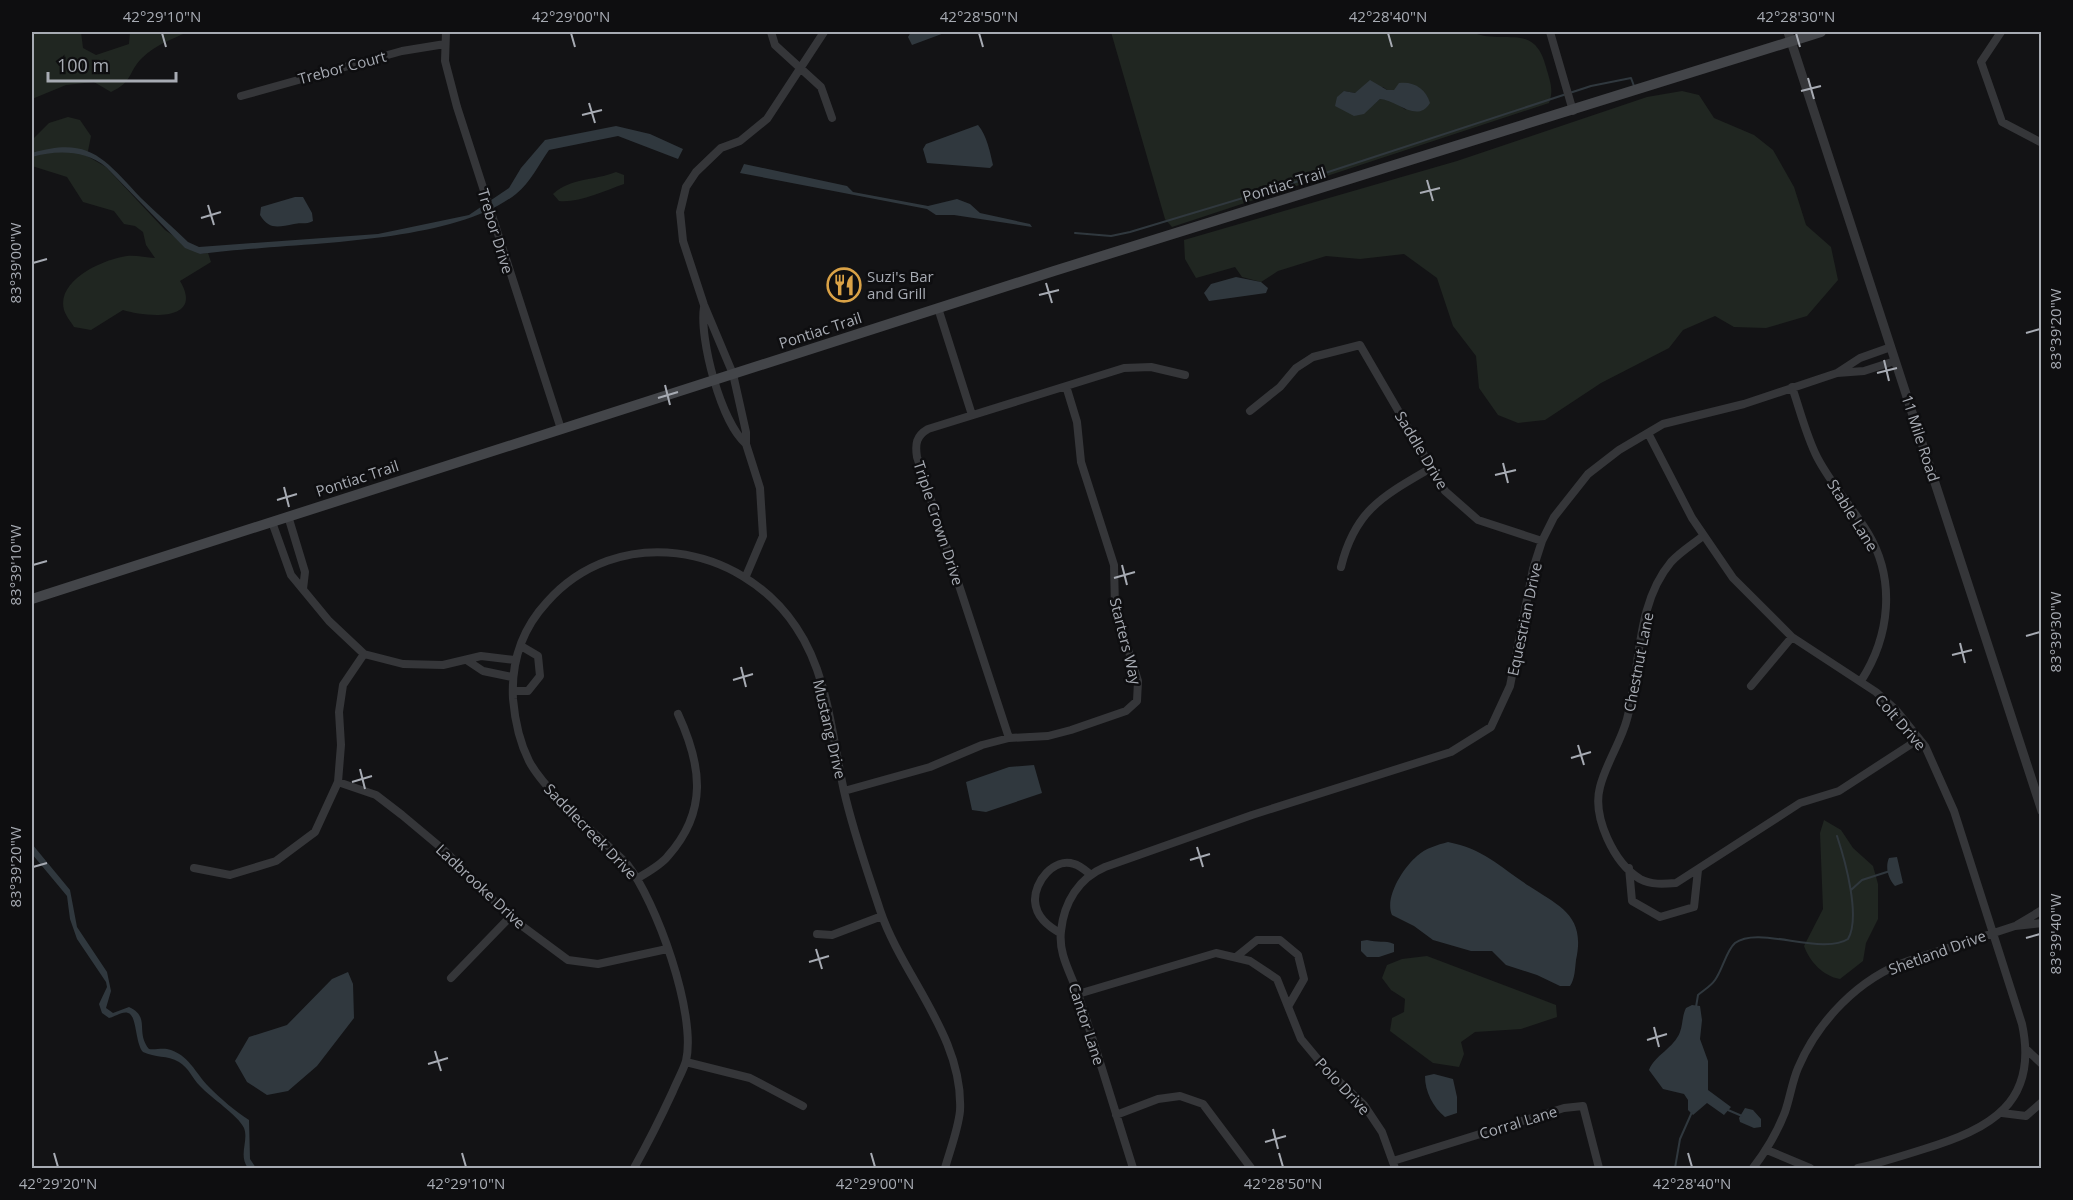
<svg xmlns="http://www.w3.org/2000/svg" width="2073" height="1200" font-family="'Open Sans',sans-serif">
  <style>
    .green { fill: #202621; fill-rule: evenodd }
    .water { fill: #30383e }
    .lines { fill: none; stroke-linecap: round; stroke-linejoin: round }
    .stream { stroke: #30383e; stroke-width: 2 }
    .minor { stroke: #353639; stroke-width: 8 }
    .tertiary { stroke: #353639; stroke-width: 9 }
    .secondary { stroke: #434549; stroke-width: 10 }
    .ticks { fill: none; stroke: #a7abb3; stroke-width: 2 }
    .labels { text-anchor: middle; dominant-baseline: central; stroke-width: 5; stroke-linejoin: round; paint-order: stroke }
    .street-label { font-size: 15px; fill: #a7abb3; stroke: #0e0e10 }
    .poi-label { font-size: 15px; fill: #a7abb3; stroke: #0e0e10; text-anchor: start }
    .neatline { fill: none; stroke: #a7abb3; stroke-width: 2 }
    .ticks-label { font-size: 15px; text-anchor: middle; fill: #a7abb3 }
  </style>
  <rect width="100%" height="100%" fill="#131315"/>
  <!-- green -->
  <path class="green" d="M32,32H81L83,48L96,55L129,44L130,32H188C172,39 155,45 142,58C128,72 133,82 111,92L94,82L66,85L32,99Z
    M1111,32H1471C1505,46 1534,21 1546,67C1550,81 1554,90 1549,103L1172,227L1165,219ZM1383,87L1387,90H1394L1406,110L1391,100L1380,99L1372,106L1344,91L1355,93Z
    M1682,91L1699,95L1714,118L1754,135L1773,150L1794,187L1806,225L1831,247L1838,280L1807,316L1766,328L1734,327L1715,316L1683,330L1669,348L1601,383L1545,420L1518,423L1498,415L1479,388L1476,356L1453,326L1437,278L1404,254L1360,259L1326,256L1278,271L1261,282L1242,277L1235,267L1196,278L1185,259L1184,240L1457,161L1647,97Z
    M68,117L80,120L91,136L87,156L106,167L165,230L200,254L208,253L211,262L180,281C205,323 145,317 123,310L91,330L74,327C71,322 66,316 64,310C56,280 104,259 127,256C136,255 146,258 155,258L146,245L143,232L135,226L124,224L114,211L83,202L67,177L32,166V140L49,123Z
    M616,172L624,175V184C604,191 579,203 559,201L553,194C572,177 594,181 616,172Z
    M1824,820L1841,830L1853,848L1873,866L1878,884V919L1866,943L1863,961L1840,979C1823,976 1810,962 1804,946L1823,909L1820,833Z
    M1427,956L1556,1005L1557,1017L1521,1029L1475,1032L1461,1042L1464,1054L1459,1067L1433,1063L1390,1031L1392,1018L1404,1012L1405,999L1391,990L1382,978L1387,965L1402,959Z"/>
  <!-- water -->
  <path class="water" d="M911,32H947L912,45L908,37Z
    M1370,80L1387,90H1394L1399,83C1414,81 1426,89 1430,103C1417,124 1397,100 1380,99L1364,114L1354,116L1335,106L1337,97L1344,91L1355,93Z
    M978,125C987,136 990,152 993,165L990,168L927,163L923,149L926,144Z
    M616,126L650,134L683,149L678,159L618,136L549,150C539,164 530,183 516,194C448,247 286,242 200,254L185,248L106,167C85,150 57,150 32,157V153C90,136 104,159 141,198C156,213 173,227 188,242L199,247L378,234L469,215L509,188L521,168L545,140Z
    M744,164L847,186L853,192L928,206L957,199L970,204L980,213L1030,224L1032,227L954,215H936L927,209L740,173Z
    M295,197H303L312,213L313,221C305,225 301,222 294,224C278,227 269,230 260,215L261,207Z
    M1236,277L1261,282L1268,288L1266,293L1209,301L1204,293L1211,284Z
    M1034,765L1042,793L986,812L972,810L966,782L1009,767Z
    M1448,842C1484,849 1500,867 1529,886C1559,906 1586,915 1576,960C1575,968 1575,979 1570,986H1560L1537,975L1506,965L1492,951H1471L1433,940L1414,926L1392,915C1384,897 1404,867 1417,856C1426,848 1437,845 1448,842Z
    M32,844L70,890L77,927L107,972L111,991L106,1008L113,1013L129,1007C151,1017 135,1032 149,1049C154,1050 161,1048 167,1049C189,1054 195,1073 209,1087C221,1099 235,1111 249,1120L250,1159L256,1168H248C238,1155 249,1141 244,1128C238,1115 211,1098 200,1086C192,1078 189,1068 179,1062C167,1055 155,1058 143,1052C135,1043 137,1015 128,1013C122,1011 115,1017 109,1018L102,1013L99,1004L107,987L106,982L77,939L70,919L67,896L32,854Z
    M1897,857L1903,883L1895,886C1888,879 1885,867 1889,858Z
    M1367,940C1377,943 1385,940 1394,944V952L1379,957H1367L1361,951V941Z
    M348,972L353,984L354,1018L317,1066L288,1091L267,1095L247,1082L235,1061L249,1037L287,1025L332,979Z
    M1692,1005L1700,1006L1702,1020L1700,1039L1708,1061V1090L1731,1107L1724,1115L1707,1103L1693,1115L1688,1110V1100L1684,1094L1663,1089L1649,1070C1655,1055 1674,1048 1680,1032C1683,1024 1682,1016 1686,1008Z
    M1434,1074L1453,1079L1457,1097V1113L1445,1117C1433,1107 1425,1092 1425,1076Z
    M1745,1108L1753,1110L1761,1119V1127L1754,1128L1740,1122L1739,1118Z"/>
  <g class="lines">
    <!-- stream -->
    <path class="stream" d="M1075,233L1111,236L1130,232L1319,175L1591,86L1631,78L1634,86
      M1851,890L1862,880L1890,871
      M1696,1007L1698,995C1704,990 1711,986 1715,980C1723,969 1726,951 1735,943C1758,925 1822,956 1848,939C1861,917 1845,860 1837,836
      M1728,1110L1742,1116
      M1675,1168L1680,1139L1692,1112"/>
    <!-- minor -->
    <path class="minor" d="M446,32L445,61L457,107L561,429
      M771,32L775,45L821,87L832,118
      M1550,32L1573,111
      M2001,32L1981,62L2002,122L2042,143
      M241,96L402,51L445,44
      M704,307C699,339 721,422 746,444
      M938,308L972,415
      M1837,373L1860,358L1891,347
      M1792,387C1800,410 1806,435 1817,457C1831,484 1852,507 1868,533C1896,580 1890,636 1861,681
      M1250,411L1280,387L1296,368L1313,357L1360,345L1445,491L1478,520L1542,541
      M1648,433L1692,518L1733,578L1792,637L1876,692L1896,710L1925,746L1954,811L2022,1024C2039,1103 1990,1129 1924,1149C1902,1156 1880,1163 1858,1168
      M288,516L305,572L303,589
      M272,522L291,575L329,621L364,654L403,664L443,665L481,656L515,660
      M1703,536C1693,544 1680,552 1671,562C1635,605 1641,668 1627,719C1621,742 1606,763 1600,787C1592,817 1614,863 1640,879C1651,885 1664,884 1676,883L1800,803L1839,791L1919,739
      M1341,567C1355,510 1383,496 1431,468
      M746,576L763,536L760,488L746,444V432L733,374L704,305L683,241L680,212L686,187L696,172L721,148L740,141L767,119L824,32
      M468,661L483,671L512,677
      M1751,686L1792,637
      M513,691H528L540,676L538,656L521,646
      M1009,738L917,457C915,444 916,436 928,429L1124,368L1151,367L1185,375
      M338,782L376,795L402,815L445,851L510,917L568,960L598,964L667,949
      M844,791L930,767L982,745L1009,738L1048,736L1071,730L1126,711L1137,701L1138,681L1115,607L1114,565L1081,462L1077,422L1066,386
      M194,868L230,875L276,861L315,832L338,782L341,745L339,712L343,685L364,654
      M1629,868L1632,901L1660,917L1694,907L1698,870
      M638,878C648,872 661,865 668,856C708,811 702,766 678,714
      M2017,925L2042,910
      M1060,933C1048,926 1036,917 1035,901C1034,882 1054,857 1074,864C1079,865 1085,870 1090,874
      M817,934L832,935L882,916
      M1236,957L1257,940H1280L1298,955L1304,979L1289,1005
      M451,978L510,917
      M1078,994L1216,953L1250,961L1277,979L1301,1039L1326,1069L1364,1105L1382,1132L1395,1168
      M2027,1050L2042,1064
      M686,1062L750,1078L803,1106
      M2002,1113L2026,1116L2042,1102
      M1116,1115L1158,1099L1180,1096L1203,1104L1251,1168
      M1767,1150L1810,1168
      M1393,1161L1564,1108L1583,1106L1599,1168
      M634,1168C648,1143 661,1117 673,1091C677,1081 683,1071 686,1061C697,1014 656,901 627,864C601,838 545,792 529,761C519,741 515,722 513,699C511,662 522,629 547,602C617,523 740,543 796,627C828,674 832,736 844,791C853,831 867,870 880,910C902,976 964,1037 960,1111C958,1130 950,1150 945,1168
      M1133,1168C1115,1111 1098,1054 1079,997C1072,975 1058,955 1061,931C1064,902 1079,878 1105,867L1252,815L1451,752L1491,727L1510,686L1533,569L1542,541L1554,517L1588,474L1619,450L1663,424L1744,404L1837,373L1864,371L1895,361
      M1753,1168C1766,1151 1777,1133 1785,1112C1790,1098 1792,1082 1798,1068C1818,1021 1859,978 1908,961L2015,926L2042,923"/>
    <!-- tertiary -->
    <path class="tertiary" d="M1788,32L2042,811"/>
    <!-- secondary -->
    <path class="secondary" d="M32,599L1054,271L1821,32"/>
  </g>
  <!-- ticks -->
  <path class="ticks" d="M162,33L166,47M571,33L575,47M979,33L983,47M1388,33L1392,47M1796,33L1800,47M1808,78L1814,99M1801,91L1821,86M589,103L595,123M582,115L602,110M1427,180L1433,201M1420,193L1440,188M208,205L214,225M201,218L221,212M33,263L47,259M1046,283L1052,303M1039,295L1059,290M2026,333L2040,329M1884,360L1889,381M1877,373L1897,368M665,385L670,405M658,398L678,392M1503,463L1508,483M1495,475L1516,470M284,487L289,507M277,500L297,494M33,565L47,561M1122,565L1127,585M1114,578L1135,572M2026,636L2040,632M1960,643L1965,663M1952,655L1972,650M741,667L746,687M733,680L753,674M1578,745L1584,765M1571,758L1591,752M360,769L365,789M352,782L372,776M1197,847L1203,867M1190,860L1210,854M33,867L47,863M2026,938L2040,934M816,949L822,969M809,962L829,956M1654,1027L1659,1047M1647,1040L1667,1034M435,1051L441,1071M428,1064L448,1058M1273,1129L1278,1149M1265,1142L1286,1136M54,1153L58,1167M462,1153L466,1167M871,1153L875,1167M1279,1153L1283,1167M1688,1153L1692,1167"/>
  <!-- icons -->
  <defs>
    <g id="restaurant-ring" transform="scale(1.725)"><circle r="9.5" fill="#0e0e10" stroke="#daa246" stroke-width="1.5"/><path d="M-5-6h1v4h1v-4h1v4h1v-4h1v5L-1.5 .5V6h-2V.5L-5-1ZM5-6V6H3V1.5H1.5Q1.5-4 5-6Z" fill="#daa246"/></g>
  </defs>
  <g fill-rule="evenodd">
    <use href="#restaurant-ring" x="844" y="285"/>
  </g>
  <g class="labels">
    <!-- street labels -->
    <g class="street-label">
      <text transform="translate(342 67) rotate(-15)">Trebor Court</text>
      <text transform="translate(1284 184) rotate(-17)">Pontiac Trail</text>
      <text transform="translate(496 231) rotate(73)">Trebor Drive</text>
      <text transform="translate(820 330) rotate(-18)">Pontiac Trail</text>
      <text transform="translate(1921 438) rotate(72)">11 Mile Road</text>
      <text transform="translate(1422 450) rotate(59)">Saddle Drive</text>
      <text transform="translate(357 478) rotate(-18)">Pontiac Trail</text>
      <text transform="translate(1853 515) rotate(58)">Stable Lane</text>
      <text transform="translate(939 523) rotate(72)">Triple Crown Drive</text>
      <text transform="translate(1524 619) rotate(-78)">Equestrian Drive</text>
      <text transform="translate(1126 641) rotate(76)">Starters Way</text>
      <text transform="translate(1638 662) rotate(-79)">Chestnut Lane</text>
      <text transform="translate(1901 722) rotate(49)">Colt Drive</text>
      <text transform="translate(830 729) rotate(77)">Mustang Drive</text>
      <text transform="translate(591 831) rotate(46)">Saddlecreek Drive</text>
      <text transform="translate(481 886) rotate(43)">Ladbrooke Drive</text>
      <text transform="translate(1937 952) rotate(-20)">Shetland Drive</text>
      <text transform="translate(1087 1024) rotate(72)">Cantor Lane</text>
      <text transform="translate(1343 1086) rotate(47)">Polo Drive</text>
      <text transform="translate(1518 1122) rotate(-17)">Corral Lane</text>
    </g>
    <!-- poi labels -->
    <g class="poi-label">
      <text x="867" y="276">Suzi's Bar<tspan x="867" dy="17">and Grill</tspan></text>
    </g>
  </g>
  <!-- border -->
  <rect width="2073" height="1200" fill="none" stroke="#0e0e10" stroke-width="66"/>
  <!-- scale -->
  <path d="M48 72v9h128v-9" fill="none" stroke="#a7abb3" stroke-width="3"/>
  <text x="57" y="72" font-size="18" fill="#a7abb3" stroke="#0e0e10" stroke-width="4.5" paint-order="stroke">100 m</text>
  <rect x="33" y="33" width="2007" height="1134" class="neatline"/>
  <g class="ticks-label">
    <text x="162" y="22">42°29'10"N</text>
    <text x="571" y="22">42°29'00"N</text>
    <text x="979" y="22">42°28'50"N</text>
    <text x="1388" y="22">42°28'40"N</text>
    <text x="1796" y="22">42°28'30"N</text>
    <text transform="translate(16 263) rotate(-90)" y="5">83°39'00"W</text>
    <text transform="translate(2056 329) rotate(-90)" y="5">83°39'20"W</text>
    <text transform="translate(16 565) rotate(-90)" y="5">83°39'10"W</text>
    <text transform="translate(2056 632) rotate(-90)" y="5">83°39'30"W</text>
    <text transform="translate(16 867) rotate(-90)" y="5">83°39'20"W</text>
    <text transform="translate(2056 934) rotate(-90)" y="5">83°39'40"W</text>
    <text x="58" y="1189">42°29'20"N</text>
    <text x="466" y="1189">42°29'10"N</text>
    <text x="875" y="1189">42°29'00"N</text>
    <text x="1283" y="1189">42°28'50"N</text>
    <text x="1692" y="1189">42°28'40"N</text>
  </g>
</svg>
